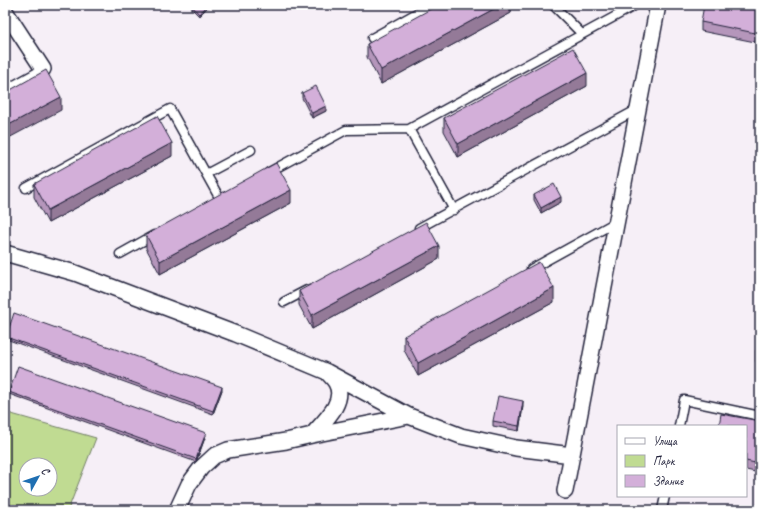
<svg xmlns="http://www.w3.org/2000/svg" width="765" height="515" font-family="Caveat,sans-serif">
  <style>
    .green { fill: #c0db92; stroke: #717e66; fill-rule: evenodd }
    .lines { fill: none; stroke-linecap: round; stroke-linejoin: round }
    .service-casing { stroke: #22223b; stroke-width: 11 }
    .minor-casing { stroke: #22223b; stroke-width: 18 }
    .service { stroke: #fff; stroke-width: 8 }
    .minor { stroke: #fff; stroke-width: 15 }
    .wall { fill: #b596bb; stroke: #22223b }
    .shaded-wall { fill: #947a98; stroke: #22223b }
    .building { fill: #d3afd9; stroke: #22223b }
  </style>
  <rect width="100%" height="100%" fill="#f6eff7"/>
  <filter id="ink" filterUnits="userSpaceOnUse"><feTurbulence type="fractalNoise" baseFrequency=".025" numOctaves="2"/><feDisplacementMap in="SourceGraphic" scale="8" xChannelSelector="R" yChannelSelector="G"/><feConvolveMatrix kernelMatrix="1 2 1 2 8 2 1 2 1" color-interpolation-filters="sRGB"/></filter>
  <g filter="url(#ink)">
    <!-- green -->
    <path class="green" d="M5,411L8,413L96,438L68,510H5ZM26,465H50V489H26Z"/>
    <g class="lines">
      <!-- service casing -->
      <g class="service-casing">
        <path id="service" d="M553,5L582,34
          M372,38L431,5
          M5,90L43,69
          M409,129L454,210
          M269,172L346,130L409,129L636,5
          M206,174L251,150
          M26,188L170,109L220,199
          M419,228L638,109
          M120,254L154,235
          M531,269L616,222
          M284,302L307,290
          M679,426L684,400L760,416
          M662,510L665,496"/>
      </g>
      <!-- minor casing -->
      <g class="minor-casing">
        <path id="minor" d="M5,11L43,69
          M5,253L75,273L236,334L327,372L409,416L461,436L516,448L572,455
          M312,435C323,422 347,402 336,383C334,379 330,376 328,373
          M565,491L658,5
          M177,510L189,484L201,468L214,456L228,450L286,441L312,435L409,416"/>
      </g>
      <!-- service -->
      <use href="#service" class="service"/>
      <!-- minor -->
      <use href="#minor" class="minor"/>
    </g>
    <!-- wall -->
    <path class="wall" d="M209,5L199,16L192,9V6Z
      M511,5V13L381,84L367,57V44Z
      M760,5V43L701,31V22Z
      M587,86L458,157L444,131V118Z
      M302,93L326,111L312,118L302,98Z
      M172,156L48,223L34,197V184Z
      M534,195L561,202L541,213L534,200Z
      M291,203L160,274L146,248V235Z
      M439,259L312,329L299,305V291Z
      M554,302L418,376L404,350V336Z
      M760,334V362H756V352Z
      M6,337L222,390L213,414L6,339Z
      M9,392L206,435L196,462L9,394Z
      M523,406L519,431L493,426V421Z
      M760,421V473L746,470V426Z"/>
    <!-- shaded-wall -->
    <path class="shaded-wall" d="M207,5H209V6L199,16V14Z
      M501,5H511V13L381,84V70Z
      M587,73V86L458,157V144Z
      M61,97V110L5,140V127Z
      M326,106V111L312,118V113Z
      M172,143V156L48,223V210Z
      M291,190V203L160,274V261Z
      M561,197V202L541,213V208Z
      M439,246V259L312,329V315Z
      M554,288V302L418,376V363Z
      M222,387V390L213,414V411Z
      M523,401V406L519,431V426Z
      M206,433V435L196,462V459Z"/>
    <!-- building -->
    <path class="building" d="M193,5H207L199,14L192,6Z
      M438,5H501L381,70L367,44Z
      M704,5H760V34L701,22Z
      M573,48L587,73L458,144L444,118Z
      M46,70L61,97L5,127V93Z
      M316,86L326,106L312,113L302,93Z
      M157,116L172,143L48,210L34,184Z
      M276,163L291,190L160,261L146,235Z
      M554,184L561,197L541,208L534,195Z
      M426,222L439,246L312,315L299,291Z
      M539,262L554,288L418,363L404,336Z
      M14,313L222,387L213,411L6,337Z
      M760,334V353L756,352Z
      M18,366L206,433L196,459L9,392Z
      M498,396L523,401L519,426L493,421Z
      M721,414L760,421V464L746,461V426H719Z"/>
  </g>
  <!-- margin -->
  <rect width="765" height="515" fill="none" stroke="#fff" stroke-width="20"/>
  <rect x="10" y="10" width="745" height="495" fill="none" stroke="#22223b" stroke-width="1.5" filter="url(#ink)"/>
  <!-- legend -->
  <rect x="617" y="425" width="130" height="72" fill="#ffffff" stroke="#a7a7b1"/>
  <rect x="625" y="438" width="20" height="6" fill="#ffffff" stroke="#a7a7b1"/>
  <text x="653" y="445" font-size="12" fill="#22223b">Улица</text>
  <rect x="625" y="455" width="20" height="12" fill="#c0db92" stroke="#a7a7b1"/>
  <text x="653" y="465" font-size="12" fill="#22223b">Парк</text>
  <rect x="625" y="475" width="20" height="12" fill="#d3afd9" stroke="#a7a7b1"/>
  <text x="653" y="485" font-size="12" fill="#22223b">Здание</text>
  <!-- north arrow -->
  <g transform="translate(38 477) rotate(50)"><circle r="19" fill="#ffffff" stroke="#a7a7b1"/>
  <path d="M0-3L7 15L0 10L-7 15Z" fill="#1f6fb2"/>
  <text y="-6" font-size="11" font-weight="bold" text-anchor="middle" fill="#22223b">С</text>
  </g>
</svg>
